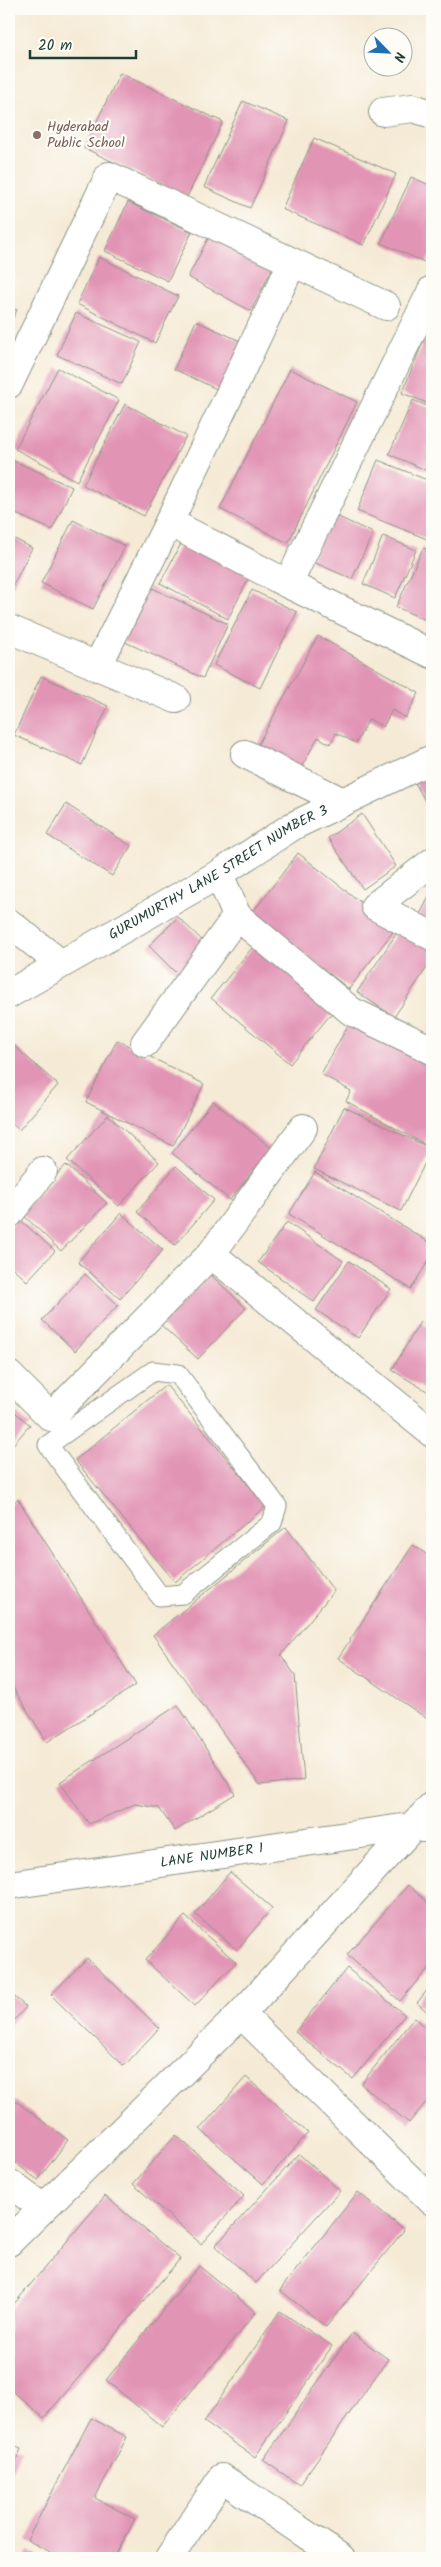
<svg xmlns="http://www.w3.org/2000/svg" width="441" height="2567" font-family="Kalam,sans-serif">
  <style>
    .building { fill: #e294b5 }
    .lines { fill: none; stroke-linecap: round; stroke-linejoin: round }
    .lane-casing { stroke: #8a9484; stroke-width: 21 }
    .street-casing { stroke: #8a9484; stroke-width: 30 }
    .lane { stroke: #fff; stroke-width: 19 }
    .street { stroke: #fff; stroke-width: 28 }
    .education-dot { fill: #8d6e63; stroke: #fdfcf7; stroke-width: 2 }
    .labels { text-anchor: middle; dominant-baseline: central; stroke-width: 4.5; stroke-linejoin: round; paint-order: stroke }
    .education-label { font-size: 14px; fill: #785e54; stroke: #fdfcf7; text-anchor: start }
    .street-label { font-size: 14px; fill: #1f3d34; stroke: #fdfcf7 }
  </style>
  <rect width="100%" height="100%" fill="#fdfcf7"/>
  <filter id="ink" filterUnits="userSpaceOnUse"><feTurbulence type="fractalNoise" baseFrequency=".02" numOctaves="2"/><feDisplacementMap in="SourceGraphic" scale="10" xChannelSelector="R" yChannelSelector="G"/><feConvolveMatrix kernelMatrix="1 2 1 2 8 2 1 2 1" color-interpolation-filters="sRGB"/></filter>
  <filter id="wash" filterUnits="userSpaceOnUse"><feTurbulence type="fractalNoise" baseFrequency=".0096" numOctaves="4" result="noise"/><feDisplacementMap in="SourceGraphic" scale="20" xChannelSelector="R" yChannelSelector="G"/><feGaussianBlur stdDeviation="1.12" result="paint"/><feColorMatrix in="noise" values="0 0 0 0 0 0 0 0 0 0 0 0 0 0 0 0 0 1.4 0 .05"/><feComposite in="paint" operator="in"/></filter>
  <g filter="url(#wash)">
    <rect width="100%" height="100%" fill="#f5ead5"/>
    <g id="blocks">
      <!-- building -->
      <path class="building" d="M120,73L223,122L187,197L84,148Z
        M243,101L289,121L250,208L204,187Z
        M314,138L396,174L364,245L282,209Z
        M411,177L432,186V252L427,263L381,243Z
        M128,202L192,232L168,281L105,251Z
        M210,235L273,267L251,311L188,277Z
        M99,257L178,296L155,343L77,304Z
        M9,307L17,310L9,326Z
        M76,313L141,342L122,384L57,355Z
        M196,321L245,343L223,392L174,369Z
        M427,332L432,334V405L402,393Z
        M58,368L119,400L77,481L15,449Z
        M290,369L357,402L288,543L220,509Z
        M413,400L432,408V473L389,454Z
        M125,404L186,436L144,516L83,485Z
        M10,459L72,487L52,530L9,511Z
        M378,460L432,482V541L357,511Z
        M332,514L373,533L352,579L311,561Z
        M73,520L125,546L93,609L41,583Z
        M9,536L32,548L9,593Z
        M383,536L416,550L395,598L363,584Z
        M183,540L250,576L228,619L160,583Z
        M423,548L432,552V617L430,622L396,607Z
        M148,586L228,624L203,678L123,641Z
        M252,590L297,612L260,688L214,665Z
        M318,636L419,693L405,718L392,710L383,727L369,719L356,743L336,733L330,744L318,737L296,777L253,753Z
        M41,676L108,706L82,765L14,735Z
        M432,768V814L413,779Z
        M66,804L131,846L112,876L47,835Z
        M362,814L396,866L363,889L328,838Z
        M298,853L395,929L349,989L252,913Z
        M432,891V928L417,920Z
        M178,917L207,945L178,975L149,946Z
        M401,927L432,947V960L394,1017L357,992Z
        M256,943L335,1009L290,1064L211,998Z
        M351,1020L432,1065V1130L424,1144L346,1101L351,1091L321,1074Z
        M117,1040L204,1084L173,1146L86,1102Z
        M10,1042L58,1085L19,1130L9,1121Z
        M213,1101L271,1148L230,1200L172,1153Z
        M344,1107L432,1149L401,1211L314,1169Z
        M108,1115L159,1162L119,1206L67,1160Z
        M66,1165L107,1203L61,1251L21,1213Z
        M176,1166L214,1200L175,1245L137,1212Z
        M315,1172L432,1244V1255L411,1289L289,1214Z
        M121,1213L163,1250L120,1299L78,1262Z
        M18,1218L55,1251L27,1281L9,1264V1228Z
        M287,1222L343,1261L314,1302L258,1262Z
        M349,1261L391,1289L358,1338L316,1310Z
        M85,1274L118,1305L75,1351L42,1320Z
        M210,1274L246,1308L198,1359L161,1325Z
        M420,1322L432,1329V1394L392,1370Z
        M166,1385L266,1506L175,1582L75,1460Z
        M9,1407L30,1425L9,1449Z
        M18,1499L136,1685L47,1742L9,1681V1506Z
        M286,1527L334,1591L281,1655L295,1675L304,1780L260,1785L153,1635Z
        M413,1545L432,1558V1722L338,1658Z
        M178,1705L235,1794L175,1831L159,1808L135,1804L89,1824L60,1782Z
        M230,1872L272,1908L237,1950L195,1914Z
        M408,1885L432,1906V1964L400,2001L347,1955Z
        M185,1916L236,1962L195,2006L145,1960Z
        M87,1958L159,2028L124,2066L51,1995Z
        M347,1968L405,2015L353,2079L295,2032Z
        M432,1984V2016L417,2003Z
        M9,1992L26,2007L9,2026Z
        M414,2018L432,2033V2095L409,2123L361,2084Z
        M246,2077L308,2133L263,2184L200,2129Z
        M9,2096L68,2140L38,2180L9,2158Z
        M176,2135L244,2196L201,2244L133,2184Z
        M299,2154L340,2191L256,2283L215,2246Z
        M358,2192L404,2230L326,2327L280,2290Z
        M105,2196L180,2259L44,2418L9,2388V2310Z
        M199,2266L256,2312L162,2427L106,2380Z
        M280,2311L332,2346L255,2457L204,2422Z
        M352,2333L388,2359L299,2485L263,2460Z
        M91,2418L127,2437L95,2498L135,2519L114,2558H62L27,2540Z
        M9,2444L21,2449L9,2477Z
        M28,2551L42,2558H25Z"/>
    </g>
  </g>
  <g filter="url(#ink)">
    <use href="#blocks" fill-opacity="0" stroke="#8a9484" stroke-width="1"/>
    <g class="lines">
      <!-- lane casing -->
      <g class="lane-casing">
        <path id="lane" d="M153,1371L178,1374L277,1506L272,1523L183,1594L160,1596L48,1445Z"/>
      </g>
      <!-- street casing -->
      <g class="street-casing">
        <g id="street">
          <path d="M383,112L413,108L432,114"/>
          <path d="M9,384L109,176L386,306"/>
          <path d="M169,522L288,584L432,654"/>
          <path d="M288,584L432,290"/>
          <path d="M9,629L176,699"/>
          <path d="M97,667L169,522L292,263"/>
          <path d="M245,754L343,802"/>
          <path d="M432,862L375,906L432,936"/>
          <path d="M237,916L351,1011L432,1050"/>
          <path d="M9,923L60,963"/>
          <path id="s1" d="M9,994L219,874L293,826L432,759"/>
          <path d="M145,1043L237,916L219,874"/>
          <path d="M9,1214L43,1171"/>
          <path d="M211,1254L432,1433"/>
          <path d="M9,1375L51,1417L211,1254L303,1128"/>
          <path id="s2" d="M9,1885L416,1826L423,1828"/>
          <path d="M241,2014L432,2201"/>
          <path d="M9,2183L43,2208"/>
          <path d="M9,2242L241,2014L432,1806"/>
          <path d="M169,2558L222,2478L341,2558"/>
        </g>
      </g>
      <!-- lane -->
      <use href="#lane" class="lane"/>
      <!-- street -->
      <use href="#street" class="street"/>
    </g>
  </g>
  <!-- markers -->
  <circle class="education-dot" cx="37" cy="135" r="5"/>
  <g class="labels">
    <!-- education labels -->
    <g class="education-label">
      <text x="47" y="127">Hyderabad<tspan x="47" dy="16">Public School</tspan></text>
    </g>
    <!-- street labels -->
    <g class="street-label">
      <text stroke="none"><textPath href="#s1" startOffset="242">GURUMURTHY LANE STREET NUMBER 3</textPath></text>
      <text stroke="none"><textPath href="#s2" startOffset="205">LANE NUMBER 1</textPath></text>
    </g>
  </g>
  <!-- margin -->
  <rect width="441" height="2567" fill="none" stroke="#fdfcf7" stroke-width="30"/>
  <!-- north arrow -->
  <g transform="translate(388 52) rotate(114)"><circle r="24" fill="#fdfcf7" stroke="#a4b0a9"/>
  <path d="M0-4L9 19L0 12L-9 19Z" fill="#1f6fb2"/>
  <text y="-8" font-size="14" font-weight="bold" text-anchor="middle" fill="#1f3d34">N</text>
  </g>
  <!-- scale -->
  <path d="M30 50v8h106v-8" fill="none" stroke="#1f3d34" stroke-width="2.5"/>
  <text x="38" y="50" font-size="15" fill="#1f3d34" stroke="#fdfcf7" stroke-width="4" paint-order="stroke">20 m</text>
</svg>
